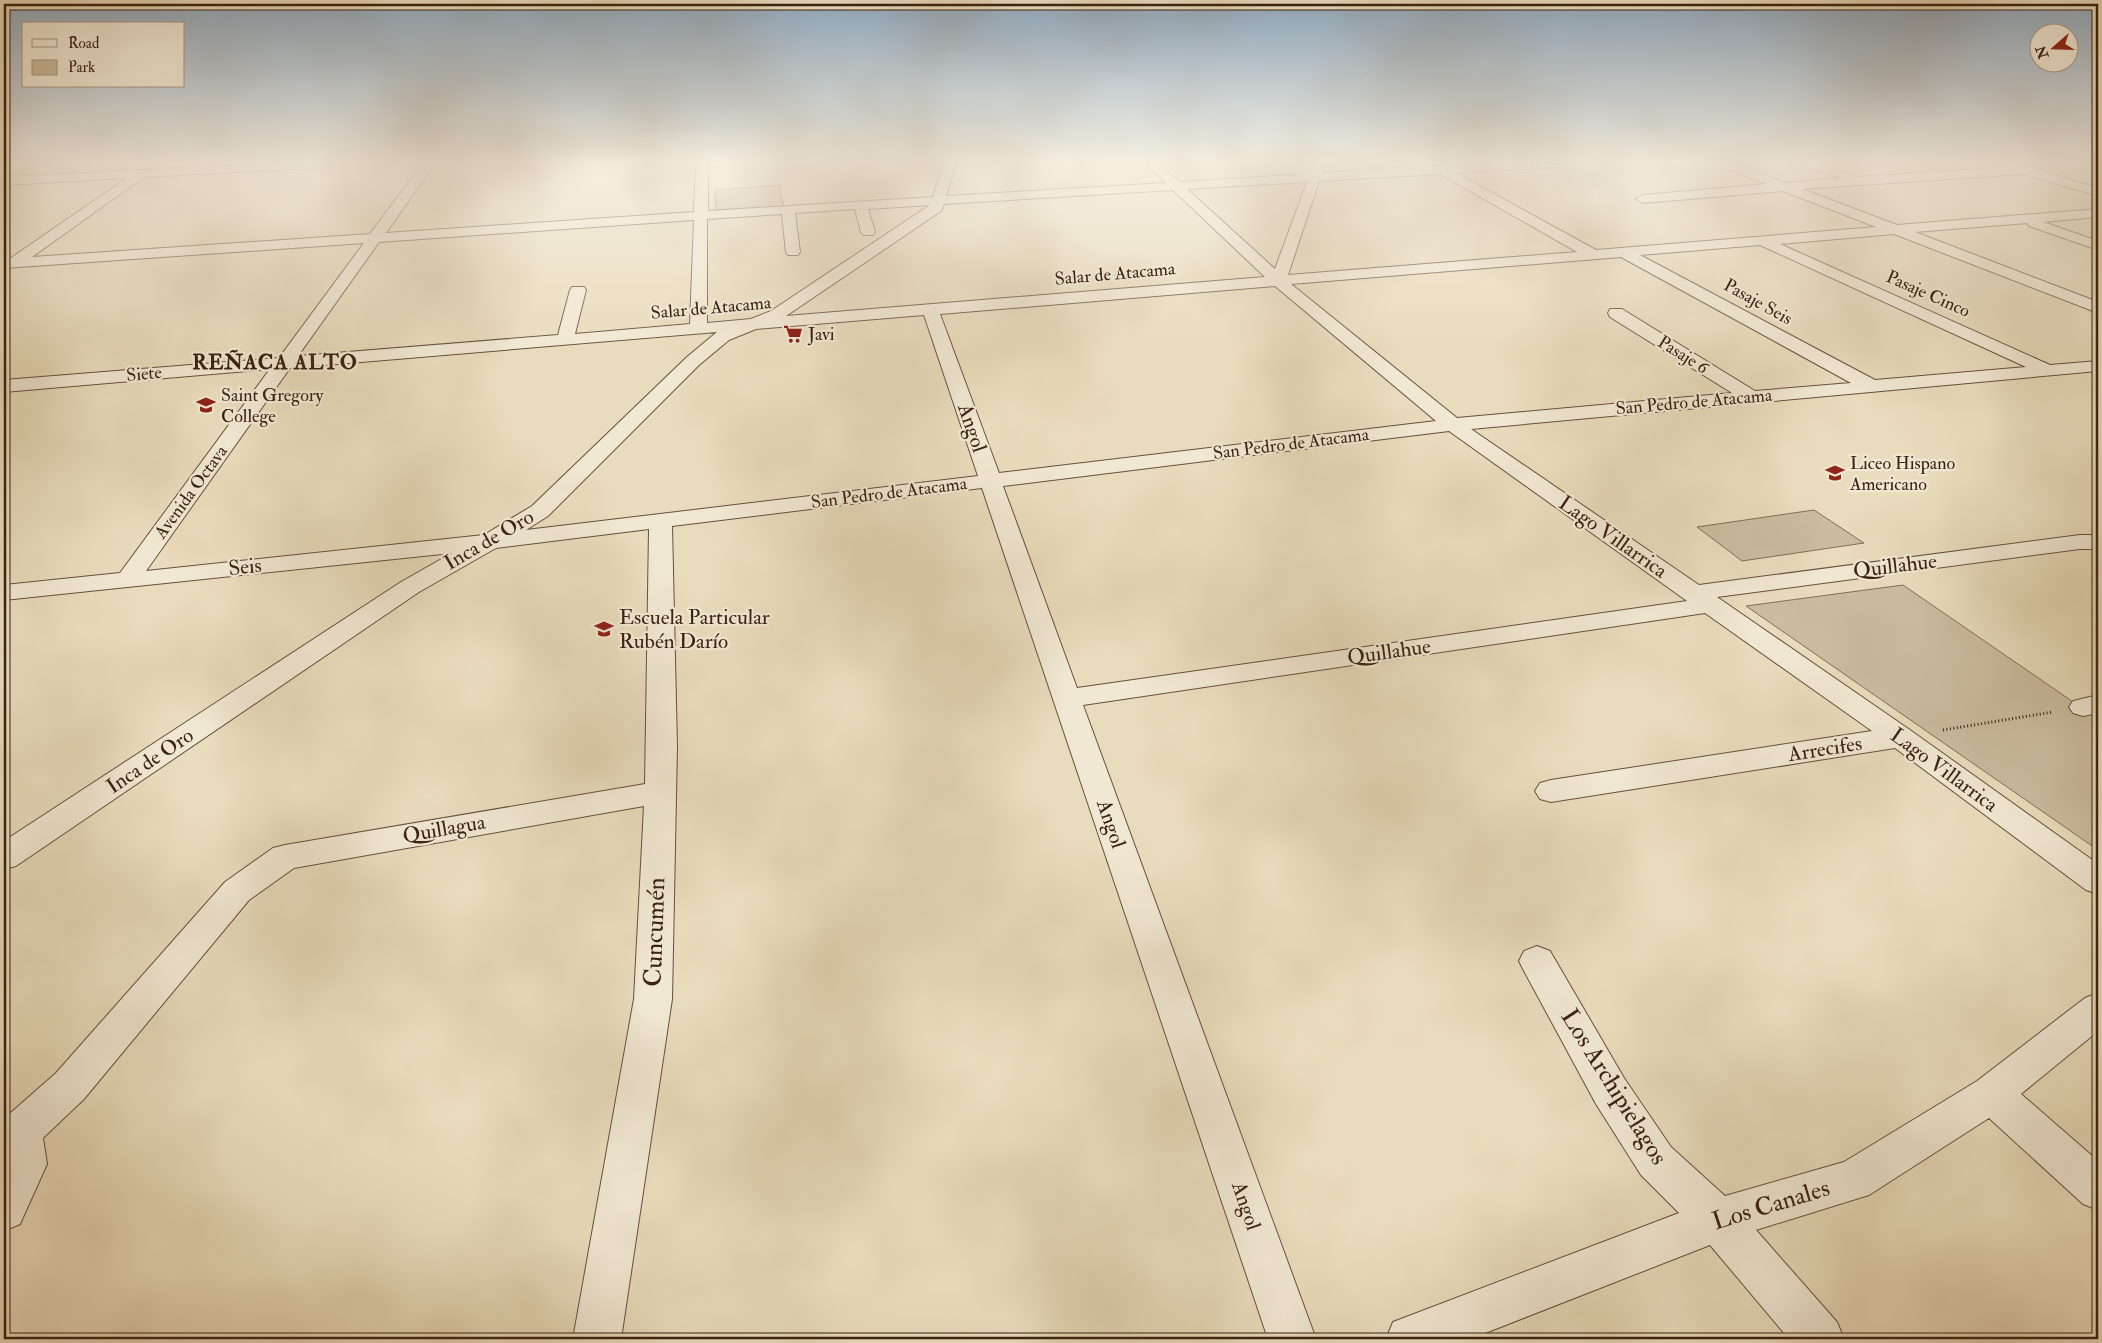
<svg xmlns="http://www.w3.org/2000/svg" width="2102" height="1343" font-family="'IM FELL Double Pica',serif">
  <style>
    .green { fill: #cbbc9f; stroke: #826e58 }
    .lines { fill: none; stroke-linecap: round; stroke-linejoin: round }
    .minor-casing { stroke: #66503c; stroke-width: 2 }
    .path { stroke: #3a2112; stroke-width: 3; stroke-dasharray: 1 2.5; stroke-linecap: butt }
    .minor { fill: #f1e8d3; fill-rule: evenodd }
    .labels { text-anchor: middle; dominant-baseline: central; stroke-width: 4.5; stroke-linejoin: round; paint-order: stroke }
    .far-street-label { font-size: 18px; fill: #3a2112; stroke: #f1e8d3 }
    .far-poi-label { font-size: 18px; fill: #3a2112; stroke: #f1e8d3; text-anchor: start }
    .far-district-label { font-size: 21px; font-weight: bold; letter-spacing: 1px; fill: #3a2112; stroke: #f1e8d3 }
    .street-label { font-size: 21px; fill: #3a2112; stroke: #f1e8d3 }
    .poi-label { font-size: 21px; fill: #3a2112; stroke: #f1e8d3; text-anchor: start }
    .near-street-label { font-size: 25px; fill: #3a2112; stroke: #f1e8d3 }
  </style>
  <rect width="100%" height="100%" fill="#e9dcbc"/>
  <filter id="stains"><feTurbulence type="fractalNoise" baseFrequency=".004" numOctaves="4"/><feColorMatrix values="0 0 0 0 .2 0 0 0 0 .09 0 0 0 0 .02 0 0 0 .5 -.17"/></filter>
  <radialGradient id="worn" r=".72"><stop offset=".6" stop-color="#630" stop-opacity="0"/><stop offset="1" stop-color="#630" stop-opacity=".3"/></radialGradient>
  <!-- green -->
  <path class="green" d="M779,185L784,206L716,210L715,190Z
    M1814,510L1864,543L1742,561L1697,527Z
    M1903,585L2098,719V850L1746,606Z"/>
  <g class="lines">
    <!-- minor casing -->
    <g class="minor-casing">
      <path id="minor" d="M276,163H339L333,167L144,177L32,257L370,234L423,163H435L386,233L694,212L696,163H708V211L933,197L944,163H956L946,196L1166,183L1146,163H1158L1180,182L1309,174L1314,163H1324L1322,173L1440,165L1563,163L1561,166L1557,167L1456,173L1596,250L1876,227L1783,191L1643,203L1636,199L1643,195L1767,184L1719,166L1717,163H1733L1785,183L1841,178L1805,166L1803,163H1819L1857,177L2005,167H2002L2001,163H2014L2098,188V196L2024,174L1802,189L1897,225L2098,209V217L2043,222L2098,241V250L2029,226L2027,223L1915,232L2098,302V313L1894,234L1780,244L2050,365L2098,361V371L1471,429L1699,585L2080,535H2098V549H2080L1717,597L1910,730L2098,864V894L2086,890L1895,748L1551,802L1540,799L1535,791L1540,783L1551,780L1872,731L1705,613L1083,705L1316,1339H1268L982,488L672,526L677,747L672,999L621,1339H573L634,999L644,806L294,868L249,900L84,1099L43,1138L47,1164L20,1224L4,1231V1123L6,1117L56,1073L225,882L273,848L285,845L645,784L649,529L496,548L419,592L16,866L4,869V841L401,582L452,553L4,600V585L120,573L270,369L4,392V380L279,358L364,243L4,268V259L11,258L127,178L4,185V177ZM1440,174L1577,252L1288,275L1319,181ZM1307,182L1275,269L1187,189ZM1173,190L1265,277L786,316L941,211L944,204ZM930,205L771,311L751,319L707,323V219L782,214L786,252L788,255H798L800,252L795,213L855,209L861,232L863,235H873L875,232L868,209ZM694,220L690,324L575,334L586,290L584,287H572L570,290L558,335L298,356L379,242ZM1760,245L2026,367L1875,380L1640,255ZM1621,257L1851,383L1755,391L1622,309H1610L1608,313L1610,317L1732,393L1457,418L1291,284ZM1275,286L1436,421L999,473L940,314ZM924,315L978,476L526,530L548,516L699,365L729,340L756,329ZM717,332L687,357L532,506L484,535L146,571L290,368ZM1449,431L1687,601L1077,688L1003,486Z
        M2098,695V713L2083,716L2073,713L2069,707L2073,701Z
        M1537,946L1550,951L1624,1078L1671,1147L1725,1196L1844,1162L1977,1081L2085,998L2098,993V1031L2021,1094L2098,1161V1210L2083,1204L1989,1118L1869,1195L1756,1230L1837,1322L1844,1339H1789L1710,1245L1470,1339H1386L1393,1322L1679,1213L1641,1175L1596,1104L1524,971L1519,961L1524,951Z"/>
    </g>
    <!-- path -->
    <path class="path" d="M1943,730L2053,712"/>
    <!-- minor -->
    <use href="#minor" class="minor"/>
  </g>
  <!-- sky -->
  <linearGradient id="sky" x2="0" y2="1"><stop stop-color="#91aabf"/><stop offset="0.46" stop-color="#f5efe1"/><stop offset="1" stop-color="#f5efe1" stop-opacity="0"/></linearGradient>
  <rect width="2102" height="351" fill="url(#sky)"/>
  <!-- icons -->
  <defs>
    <g id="supermarket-bare" transform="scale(1.5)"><path d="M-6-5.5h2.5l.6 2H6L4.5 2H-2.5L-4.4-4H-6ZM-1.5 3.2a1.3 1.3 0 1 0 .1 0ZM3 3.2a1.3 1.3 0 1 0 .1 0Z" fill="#8f2418" stroke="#f1e8d3" stroke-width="2.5" paint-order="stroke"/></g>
    <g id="school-bare" transform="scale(1.5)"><path d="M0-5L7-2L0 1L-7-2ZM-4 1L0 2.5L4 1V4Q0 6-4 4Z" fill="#8f2418" stroke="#f1e8d3" stroke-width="2.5" paint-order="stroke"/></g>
  </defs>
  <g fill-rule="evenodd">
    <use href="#supermarket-bare" x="793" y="334"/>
    <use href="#school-bare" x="206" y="405"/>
    <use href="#school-bare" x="1835" y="473"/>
    <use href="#school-bare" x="604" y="629"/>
  </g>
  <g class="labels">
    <!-- far-street labels -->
    <g class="far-street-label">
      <text transform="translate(1115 274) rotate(-5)">Salar de Atacama</text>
      <text transform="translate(1928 294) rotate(24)">Pasaje Cinco</text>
      <text transform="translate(1758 302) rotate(29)">Pasaje Seis</text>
      <text transform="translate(711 308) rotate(-5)">Salar de Atacama</text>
      <text transform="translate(1683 355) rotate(32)">Pasaje 6</text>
      <text transform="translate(144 374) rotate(-5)">Siete</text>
      <text transform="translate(1694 402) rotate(-5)">San Pedro de Atacama</text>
      <text transform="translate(1291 444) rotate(-7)">San Pedro de Atacama</text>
      <text transform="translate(191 492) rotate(-54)">Avenida Octava</text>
      <text transform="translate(889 493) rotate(-7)">San Pedro de Atacama</text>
    </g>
    <!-- far-poi labels -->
    <g class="far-poi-label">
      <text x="808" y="334">Javi</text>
      <text x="221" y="395">Saint Gregory<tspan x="221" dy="21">College</tspan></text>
      <text x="1850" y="463">Liceo Hispano<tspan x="1850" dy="21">Americano</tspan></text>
    </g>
    <!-- far-district labels -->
    <g class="far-district-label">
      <text x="275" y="362">REÑACA ALTO</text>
    </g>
    <!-- street labels -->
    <g class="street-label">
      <text transform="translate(972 428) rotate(71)">Angol</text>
      <text transform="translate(1613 537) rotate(35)">Lago Villarrica</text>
      <text transform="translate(489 540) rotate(-30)">Inca de Oro</text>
      <text transform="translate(1895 566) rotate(-7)">Quillahue</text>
      <text transform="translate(245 567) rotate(-6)">Seis</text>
      <text transform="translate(1389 652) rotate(-8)">Quillahue</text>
      <text transform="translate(1825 749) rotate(-9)">Arrecifes</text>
      <text transform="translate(150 761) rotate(-34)">Inca de Oro</text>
      <text transform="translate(1944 770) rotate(36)">Lago Villarrica</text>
      <text transform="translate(1111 824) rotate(71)">Angol</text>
      <text transform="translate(444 829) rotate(-10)">Quillagua</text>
      <text transform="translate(1246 1206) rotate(71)">Angol</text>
    </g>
    <!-- poi labels -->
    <g class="poi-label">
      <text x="619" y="617">Escuela Particular<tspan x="619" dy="24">Rubén Darío</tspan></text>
    </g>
    <!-- near-street labels -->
    <g class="near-street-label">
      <text transform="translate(655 932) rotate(-88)">Cuncumén</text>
      <text transform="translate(1614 1087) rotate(58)">Los Archipielagos</text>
      <text transform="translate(1771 1205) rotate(-17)">Los Canales</text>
    </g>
  </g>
  <!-- margin -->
  <rect width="2102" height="1343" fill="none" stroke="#e9dcbc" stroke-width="20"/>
  <rect x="5" y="5" width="2092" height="1333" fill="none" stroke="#3a2112" stroke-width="2.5"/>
  <rect x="10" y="10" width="2082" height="1323" fill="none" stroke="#3a2112"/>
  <!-- legend -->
  <rect x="22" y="22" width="162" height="65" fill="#f1e8d3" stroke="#a89886"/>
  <rect x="32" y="39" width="25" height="8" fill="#f1e8d3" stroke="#a89886"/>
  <text x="68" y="48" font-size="15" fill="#3a2112">Road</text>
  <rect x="32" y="60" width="25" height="15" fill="#cbbc9f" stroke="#a89886"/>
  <text x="68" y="72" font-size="15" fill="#3a2112">Park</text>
  <!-- north arrow -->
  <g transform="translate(2054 48) rotate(250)"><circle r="24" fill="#f1e8d3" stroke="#a89886"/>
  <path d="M0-4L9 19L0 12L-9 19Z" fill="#8f2418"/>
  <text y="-8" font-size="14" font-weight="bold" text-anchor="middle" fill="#3a2112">N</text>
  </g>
  <rect width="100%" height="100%" filter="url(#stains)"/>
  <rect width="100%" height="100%" fill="url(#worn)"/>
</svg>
